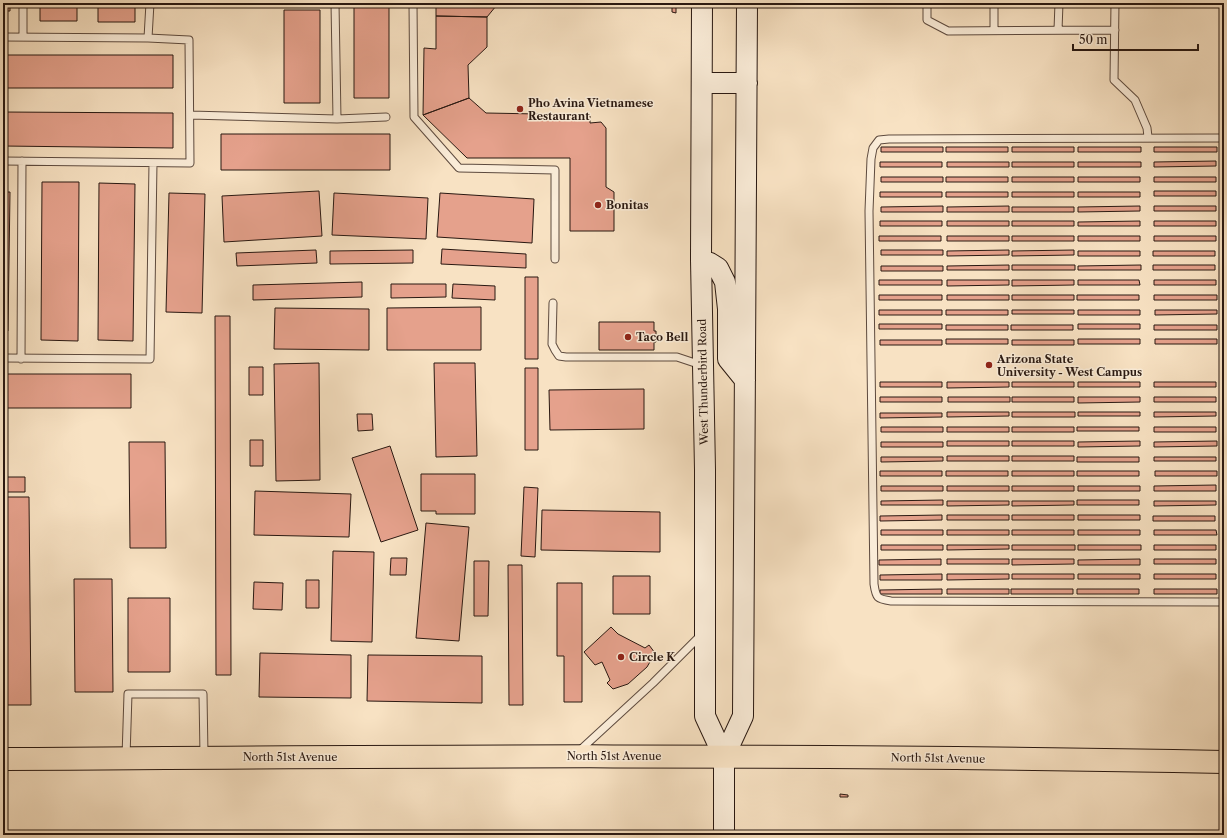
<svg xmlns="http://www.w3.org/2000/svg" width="1227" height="838" font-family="'Libre Caslon Text',serif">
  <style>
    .building { fill: #e5a18c; stroke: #291811 }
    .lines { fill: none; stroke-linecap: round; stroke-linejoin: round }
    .service-casing { stroke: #5d4a3e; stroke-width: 9 }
    .secondary-casing { stroke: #291811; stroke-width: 22 }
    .primary-casing { stroke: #291811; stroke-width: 24 }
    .service { stroke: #faecd8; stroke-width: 7 }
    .secondary { stroke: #faecd8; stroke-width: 20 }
    .primary { stroke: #f8e2c3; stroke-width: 22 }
    .poi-dot { fill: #8f2418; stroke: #faecd8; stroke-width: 1.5 }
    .labels { text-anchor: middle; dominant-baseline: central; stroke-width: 3; stroke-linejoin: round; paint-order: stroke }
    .poi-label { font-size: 11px; font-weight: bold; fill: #291811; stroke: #faecd8; text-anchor: start }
    .street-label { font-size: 11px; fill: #291811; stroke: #faecd8 }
  </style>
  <rect width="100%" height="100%" fill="#f8e2c3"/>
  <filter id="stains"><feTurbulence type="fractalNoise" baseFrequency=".005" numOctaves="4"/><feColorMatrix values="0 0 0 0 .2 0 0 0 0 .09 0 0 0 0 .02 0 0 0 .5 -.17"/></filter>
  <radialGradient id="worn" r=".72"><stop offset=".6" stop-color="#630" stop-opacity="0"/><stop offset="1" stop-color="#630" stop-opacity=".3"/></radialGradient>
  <!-- building -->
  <path class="building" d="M3,3H10V11H3Z
    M40,3H77V21H40Z
    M98,3H135V22H98Z
    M354,3H389V98H354Z
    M436,3H496V6L487,17L436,16Z
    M672,3H676V13L672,12Z
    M284,10H320V103H284Z
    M436,16L487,17V47L468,65L469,98L423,115L424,48L436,49Z
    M3,55H173V88H3Z
    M469,98L486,113L538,114L540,117L590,116V123L601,122L606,128V187L614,192V231H570V158H467L423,115Z
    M3,112L173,113V148L3,146Z
    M221,134H390V170H221Z
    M881,147H943V152H881Z
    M946,147H1008V152H946Z
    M1012,147H1074V152H1012Z
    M1078,147H1141V152H1078Z
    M1154,147H1217V152H1154Z
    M1220,147H1224V152H1220Z
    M1216,161V166L1154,167V162Z
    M880,162H942V167H880Z
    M947,162H1009V167H947Z
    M1012,162H1074V167H1012Z
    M1078,162H1141V167H1078Z
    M1221,162H1224V167H1221Z
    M881,177H943V182H881Z
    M946,177H1008V182H946Z
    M1012,177H1074V182H1012Z
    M1078,177H1140V182H1078Z
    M1154,177H1216V182H1154Z
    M42,182H79L78,341L41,340Z
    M99,183L135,184L133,341L98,340Z
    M319,191L322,236L224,242L222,196Z
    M1154,191H1216V196H1154Z
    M1221,191H1224V197H1221Z
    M3,192H10L8,331H3Z
    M880,192H942V197H880Z
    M946,192H1008V197H946Z
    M1012,192H1074V197H1012Z
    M1078,192H1140V197H1078Z
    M169,193L205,194L202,313L166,312Z
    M334,193L428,198L426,239L332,235Z
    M440,193L534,199L532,243L437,237Z
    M943,206V212H881V207Z
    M1009,206V212H947V207Z
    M1140,206V211L1078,212V207Z
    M1154,206H1216V211H1154Z
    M1012,207H1074V212H1012Z
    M880,221H942V226H880Z
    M947,221H1009V226H947Z
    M1012,221H1074V226H1012Z
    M1140,221V226H1078V222Z
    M1154,221H1216V226H1154Z
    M879,236H941V241H879Z
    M947,236H1009V241H947Z
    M1012,236H1074V241H1012Z
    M1078,236H1140V241H1078Z
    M1154,236H1216V241H1154Z
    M442,249L526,254V268L441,264Z
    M316,250L317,263L237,266L236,253Z
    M413,250V263L330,264V251Z
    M881,250H943V255H881Z
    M1009,250V255L947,256V251Z
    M1074,250V255L1012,256V251Z
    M1078,251H1140V256H1078Z
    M1153,251H1215V256H1153Z
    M1221,251H1224V256H1221Z
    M1009,265V270H947V266Z
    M1012,265H1075V270H1012Z
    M1141,265V270H1078V266Z
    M1153,265H1215V270H1153Z
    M1221,265H1224V270H1221Z
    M881,266H943V271H881Z
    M525,277H538V359H525Z
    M879,280H942V285H879Z
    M947,280H1009V285L947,286Z
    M1012,280H1074V285L1012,286Z
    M1078,280H1139L1140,285H1078Z
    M1154,280H1216V285H1154Z
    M362,282V297L253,300V285Z
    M391,284H446V297L391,298Z
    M453,284L495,286V300L452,298Z
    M879,295H942V300H879Z
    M947,295H1009V300H947Z
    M1012,295H1074V300H1012Z
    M1077,295H1139V300H1077Z
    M1154,295H1217V300H1154Z
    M1221,295H1224V300H1221Z
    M481,307V350H387V308Z
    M275,308L369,309V350L274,349Z
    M879,310H942V315H879Z
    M946,310H1008V315H946Z
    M1012,310H1074V314H1012Z
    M1078,310H1140V315H1078Z
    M1155,310H1217V314L1155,315Z
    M215,316H230L231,675H216Z
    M599,322H654V331H656V342H654V350H599Z
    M879,324H942V329H879Z
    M1078,324H1140V329H1078Z
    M946,325H1008V330H946Z
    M1011,325H1073V330H1011Z
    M1154,325H1217V330H1154Z
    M946,339H1008V344H946Z
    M1078,339H1140V344H1078Z
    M1155,339H1217V344H1155Z
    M1220,339H1224V344H1220Z
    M880,340H942V345H880Z
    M1012,340H1074V345H1012Z
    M319,363L320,480L276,481L274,364Z
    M434,363H475L477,456L436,457Z
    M249,367H263V395H249Z
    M525,368H538V450H525Z
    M3,374H131V408H3Z
    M880,382H942V387H880Z
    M947,382H1009V387L947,388Z
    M1012,382H1074V387H1012Z
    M1078,382H1140V387H1078Z
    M1154,382H1216V387H1154Z
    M644,389V429L550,430L549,390Z
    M880,397H942V402H880Z
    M948,397H1010V402H948Z
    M1012,397H1074V402H1012Z
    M1078,397H1140V402L1078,403Z
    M1154,397H1216V402H1154Z
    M947,412H1009V416L947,417Z
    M1012,412H1075V417H1012Z
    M1078,412H1140V416H1078Z
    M1154,412H1216V416L1154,417Z
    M1220,412H1224V416H1221Z
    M880,413H942V417L880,418Z
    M357,414H372L373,430L358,431Z
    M881,427H943V432H881Z
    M947,427H1009V432H947Z
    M1012,427H1074V432H1012Z
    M1077,427H1139V431H1077Z
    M1154,427H1216V432H1154Z
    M250,440H263V466H250Z
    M947,441H1009V446H947Z
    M1012,441H1074V446H1012Z
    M1140,441V446L1078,447V442Z
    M1217,441V446L1154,447V442Z
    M129,442H165L166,548H130Z
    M881,442H943V447H881Z
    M390,446L418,530L381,542L352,458Z
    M947,456H1009V461H947Z
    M1012,456H1074V461H1012Z
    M881,457H943V461L881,462Z
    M1077,457H1139V462H1077Z
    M1154,457H1216V461H1154Z
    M880,471H942V476H880Z
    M946,471H1008V476H946Z
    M1012,471H1074V476H1012Z
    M1077,471H1139V476H1077Z
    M1155,471H1217V476H1155Z
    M421,474H475V514H436V511H421Z
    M3,477H25V492H3Z
    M1216,485V491H1154V486Z
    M881,486H943V491H881Z
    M947,486H1009V491H947Z
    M1012,486H1074V491H1012Z
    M1078,486H1140V491H1078Z
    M524,487L538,488L535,557L521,556Z
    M255,491L351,494L349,537L254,535Z
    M3,497H29L31,705H3Z
    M943,500V505H881V501Z
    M1077,500H1139V505H1077Z
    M947,501H1009V505L947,506Z
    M1012,501H1074V505L1012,506Z
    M1154,501H1216V505L1154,506Z
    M542,510L660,512V552L541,550Z
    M942,515V520L880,521V516Z
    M947,515H1009V520H947Z
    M1012,515H1074V520H1012Z
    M1078,515H1140V520H1078Z
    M1153,516H1215V521H1153Z
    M426,523L469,527L459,641L416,638Z
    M881,530H943V535H881Z
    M947,530H1009V535H947Z
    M1012,530H1074V535H1012Z
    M1078,530H1140V535H1078Z
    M1154,530H1216L1217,535H1154Z
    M881,545H943V550H881Z
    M947,545H1009V549L947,550Z
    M1012,545H1075V550H1012Z
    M1078,545H1141V550H1078Z
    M1154,545H1216V550H1154Z
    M333,551L374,552L372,642L331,641Z
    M391,558H407L406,575H390Z
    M941,559V565H879V560Z
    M947,559H1009V564H947Z
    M1012,559H1074V564L1012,565Z
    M1140,559V565H1078V560Z
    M1154,559H1216V564H1154Z
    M474,561H489L488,616H474Z
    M508,565H522L523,705H509Z
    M942,574V580H880V575Z
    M947,574H1009V579L947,580Z
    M1012,574H1074V579H1012Z
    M1078,574H1140V579H1078Z
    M1154,574H1216V579H1154Z
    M613,576H650V614H613Z
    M74,579H112L113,692H75Z
    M306,580H319V608H306Z
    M254,582L283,583L282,610L253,609Z
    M557,583H582V702H564V656H557Z
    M942,589V594H880V590Z
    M947,589H1009V594H947Z
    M1011,589H1073V594H1011Z
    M1077,589H1139V594H1077Z
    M1154,589H1217V594H1154Z
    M128,598H170V672H128Z
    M611,627L618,634L645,648L649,645L655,653L647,667L628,684L613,689L607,683L610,680L602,662L595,665L584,652Z
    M260,653L351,655V698L259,697Z
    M368,655L482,656V703L367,701Z
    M840,794L848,795V797H840Z
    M455,831H510V835H455Z"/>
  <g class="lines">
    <!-- service casing -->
    <g class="service-casing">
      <path id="service" d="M23,3V37
        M335,3L337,119
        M413,3L414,117L459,168L555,170V259
        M927,3V20L948,31L1115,30
        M1115,3L1114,80L1135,100L1147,128L1148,137
        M994,30V3
        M1058,30L1059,3
        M3,37L148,38L189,40L190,163L3,161
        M148,38L150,3
        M190,115L337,119L386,117
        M1224,138L889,139L879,140L873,148L871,159L869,211L874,584C876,598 877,599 891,601L1224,602
        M553,303L552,344L555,350L559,356L566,357H677L701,365
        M3,358L150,359L153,163
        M21,359L22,161
        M578,752L653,683L701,635
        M126,757L128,694H203L204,755"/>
    </g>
    <!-- secondary casing -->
    <g class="secondary-casing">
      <path id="secondary" d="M702,3L701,260L705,470V716L724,757V835
        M702,83H747
        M701,260L710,263L718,268L725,282L728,309V359L745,380
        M724,757L743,716L747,3"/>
    </g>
    <!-- primary casing -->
    <g class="primary-casing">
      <path id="primary" d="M3,759C410,756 817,754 1224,762"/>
    </g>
    <!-- service -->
    <use href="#service" class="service"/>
    <!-- secondary -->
    <use href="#secondary" class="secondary"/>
    <!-- primary -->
    <use href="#primary" class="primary"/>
  </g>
  <!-- markers -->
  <g class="poi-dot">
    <circle cx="520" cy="109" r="4"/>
    <circle cx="598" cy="205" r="4"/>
    <circle cx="628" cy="337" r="4"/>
    <circle cx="989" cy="365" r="4"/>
    <circle cx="621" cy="657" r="4"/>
  </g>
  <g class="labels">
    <!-- poi labels -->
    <g class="poi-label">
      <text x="528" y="103">Pho Avina Vietnamese<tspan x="528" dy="13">Restaurant</tspan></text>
      <text x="606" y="205">Bonitas</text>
      <text x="636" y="337">Taco Bell</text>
      <text x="997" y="359">Arizona State<tspan x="997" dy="13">University - West Campus</tspan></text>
      <text x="629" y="657">Circle K</text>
    </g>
    <!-- street labels -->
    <g class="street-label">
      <text transform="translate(703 382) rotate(-91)">West Thunderbird Road</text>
      <text x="614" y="756">North 51st Avenue</text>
      <text x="290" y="757">North 51st Avenue</text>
      <text transform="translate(938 758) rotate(1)">North 51st Avenue</text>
    </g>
  </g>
  <!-- margin -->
  <rect width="1227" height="838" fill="none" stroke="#f8e2c3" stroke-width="16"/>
  <rect x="4" y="4" width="1219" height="830" fill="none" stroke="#291811" stroke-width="2"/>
  <rect x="8" y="8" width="1211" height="822" fill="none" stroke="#291811"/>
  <!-- scale -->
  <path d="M1073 44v6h125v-6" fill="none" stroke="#291811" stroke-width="2"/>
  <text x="1079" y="44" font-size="12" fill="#291811" stroke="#faecd8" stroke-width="3" paint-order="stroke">50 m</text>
  <rect width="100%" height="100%" filter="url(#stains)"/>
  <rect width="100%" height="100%" fill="url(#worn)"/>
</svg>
